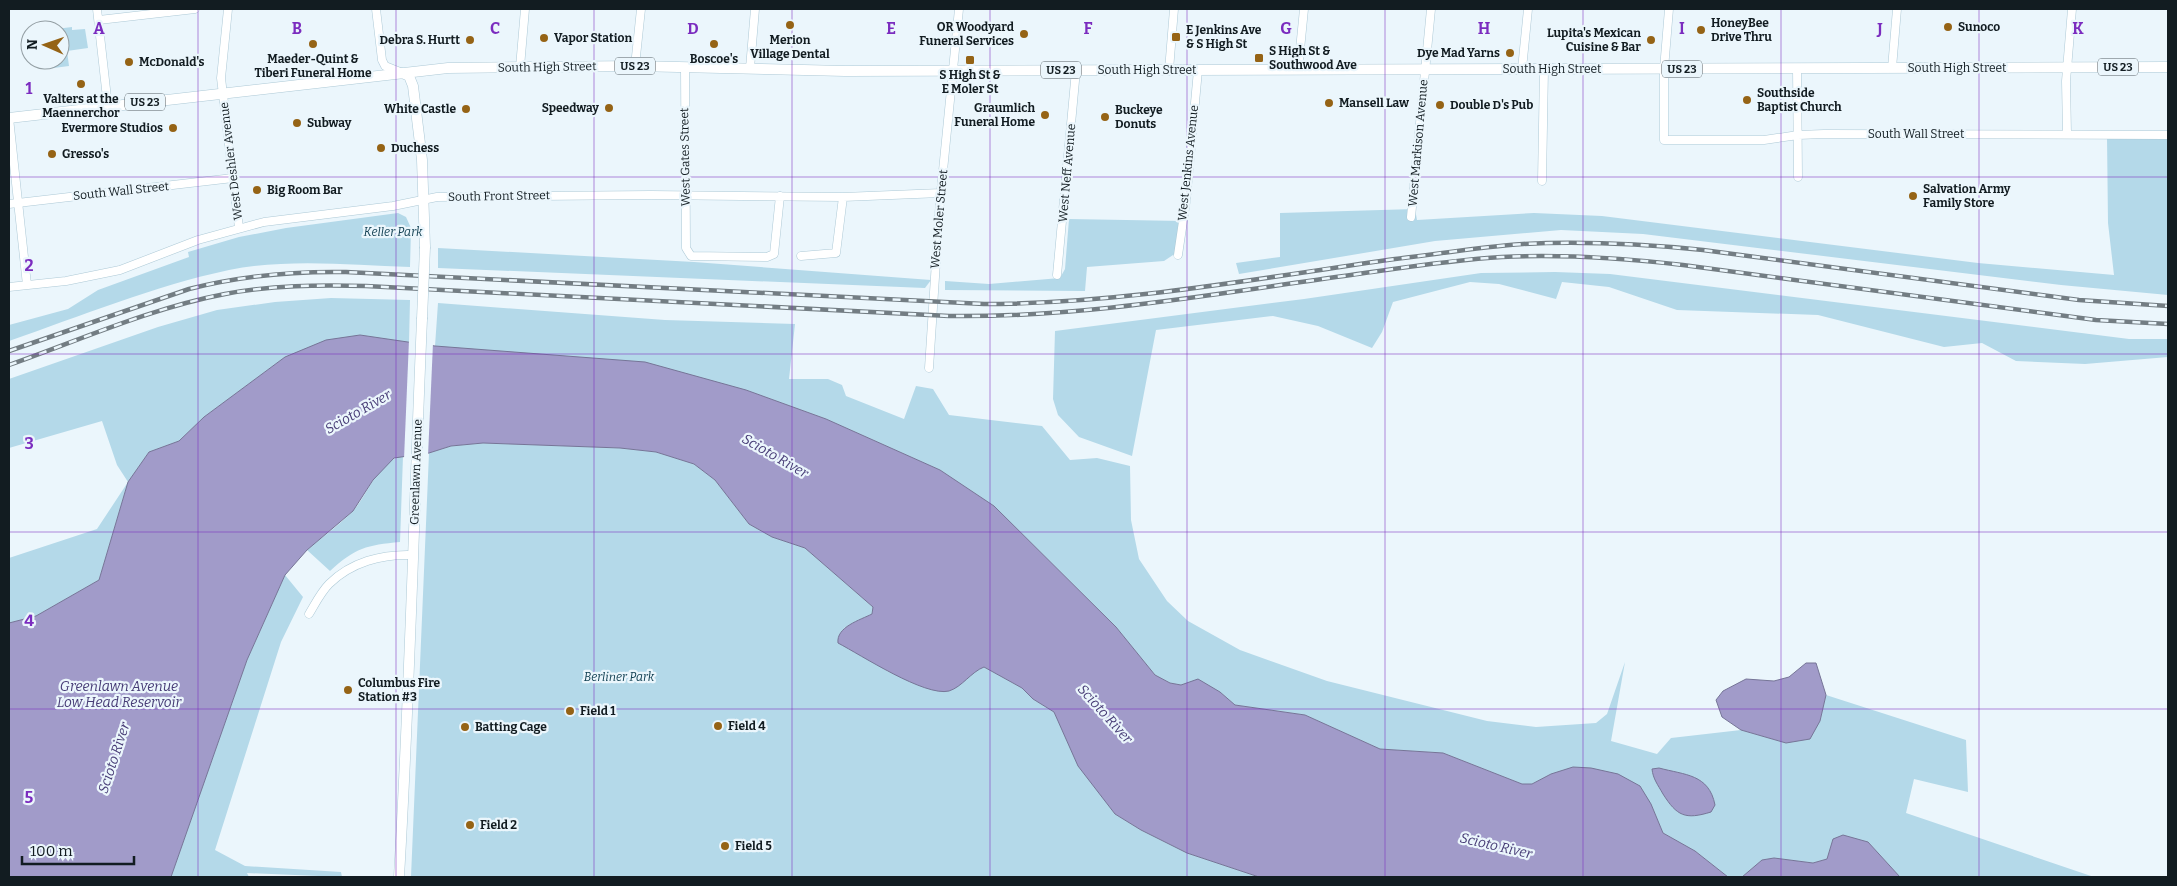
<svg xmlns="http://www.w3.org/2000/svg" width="2177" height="886" font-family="Bitter,serif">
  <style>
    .green { fill: #b4d9e9 }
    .water { fill: #a19bc9; stroke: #767597 }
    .pier { fill: #ebf6fc }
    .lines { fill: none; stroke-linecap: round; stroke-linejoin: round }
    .minor-casing { stroke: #adc9d6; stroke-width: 9 }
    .major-casing { stroke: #adc9d6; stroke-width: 11 }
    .minor { stroke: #fff; stroke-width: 8 }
    .major { stroke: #fff; stroke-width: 10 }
    .rail-casing { stroke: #737d83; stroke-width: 4.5 }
    .rail { stroke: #ebf6fc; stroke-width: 2.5; stroke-dasharray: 8; stroke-linecap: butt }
    .major-bridge-casing { stroke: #adc9d6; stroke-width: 11; stroke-linecap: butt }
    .major-bridge { stroke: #fff; stroke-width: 10 }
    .grid { fill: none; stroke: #7b2cbf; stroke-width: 1; stroke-opacity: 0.55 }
    .poi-dot { fill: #956315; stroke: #ebf6fc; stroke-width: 2 }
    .labels { text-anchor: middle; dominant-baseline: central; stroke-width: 4.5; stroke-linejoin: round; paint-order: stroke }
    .shield { fill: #ebf6fc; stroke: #535d63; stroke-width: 1 }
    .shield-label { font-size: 11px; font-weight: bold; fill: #121c21 }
    .poi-label { font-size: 12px; font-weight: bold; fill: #121c21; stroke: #ebf6fc; text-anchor: start }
    .street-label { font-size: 12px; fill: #121c21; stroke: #ebf6fc }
    .park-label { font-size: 12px; font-style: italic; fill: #134153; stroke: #ebf6fc }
    .water-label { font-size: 14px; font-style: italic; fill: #473c76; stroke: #ebf6fc }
    .grid-label { font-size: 16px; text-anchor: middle; font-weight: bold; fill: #7b2cbf; stroke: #ebf6fc; stroke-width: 4.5; stroke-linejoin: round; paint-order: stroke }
  </style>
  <rect width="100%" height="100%" fill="#ebf6fc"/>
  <!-- green -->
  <path class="green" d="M72,27V30L85,29L88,48L67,51L69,66L46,69L45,60H60V30H48Z
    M2107,137H2168V295L2061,285L1643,234L1561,230L1435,241L1239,274L1236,263L1280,257V213L1415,209L1417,220L1534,213L1602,216L1978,263L2114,275L2108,223Z
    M398,213L406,217L411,228L410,267C351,265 288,258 229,270C154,286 81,316 9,341V325L68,309L98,290L189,257L188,252L239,237L286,228Z
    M1069,219L1183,221L1176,253L1164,261L1087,267L1085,291L945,290V281L989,284L1060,278L1065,269Z
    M438,248L694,262L931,280L925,288L438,268Z
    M1555,272L1610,274L2129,339H2168V357L2085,364L2016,361L1982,343L1944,347L1818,315L1677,310L1609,287L1562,282L1556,299L1499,284L1470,282L1393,302L1382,332L1372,348L1318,326L1273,316L1156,330L1132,456L1079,437L1058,415L1053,399L1055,331L1304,299L1481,273Z
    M331,298L410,300L409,343L360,335L285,357L204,417L179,441L149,452L128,482L99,580L36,616L9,623V558L97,529L128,482L117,465L102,421L9,448V379L158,327L217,310L275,302Z
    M438,303L665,320L795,324L789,379H828L842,385L846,396L904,419L916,386L933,389L949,415L1042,426L1070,460L1097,458L1130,466L1131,520L1139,559L1167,601L1188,621L1240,650L1327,681L1487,721L1536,727L1596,723L1607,714L1625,662L1611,741L1657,754L1671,738L1741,730L1786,743L1820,721L1826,695L1966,740L1968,792L1914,779L1906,813L2094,877H1900L1868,842L1833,839L1827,859L1813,863L1774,858L1762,860L1742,877H1728L1695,851L1663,833L1651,804L1551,774L1532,784H1522L1443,753L1380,749L1305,715L1235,705L1220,692L1198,680L1181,685L1170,683L1155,675L1116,627L994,506L940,470L826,419L746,390L435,346Z
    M483,443L620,448L656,452L694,464L715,480L749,524L772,537L805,548L873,607L872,614L844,628L876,663L887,671L949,691L977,669L984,667L1022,688L1033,699L1054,712L1097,790L1115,814L1141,830L1187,853L1259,877H411L429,453L451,446Z
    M403,456L400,542C367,545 355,548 330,571L307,550C322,537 338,526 352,512C368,496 377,460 403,456Z
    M285,575L303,597L281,642L215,850L245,866L341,872L342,877L247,873L249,877H171L247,660Z"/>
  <!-- water -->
  <path class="water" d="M360,335L435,346L645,362L746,390L826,419L940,470L994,506L1116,627L1155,675L1170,683L1181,685L1198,679L1220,692L1235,705L1305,715L1380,749L1443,753L1522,784H1532L1551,774L1573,767L1591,768L1618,774L1640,786L1651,804L1663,833L1695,851L1728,877H1259L1187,853L1141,830L1115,814L1078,766L1054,712L1033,699L1022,688L984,667C971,672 962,687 949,691C925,697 861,655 838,643C836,627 860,620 872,614L873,607L805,548L772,537L749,524L715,480L694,464L656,452L620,448L483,443L451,446L429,453L394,458L373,480L353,511L307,550L285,575L247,660L171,877H9V623L36,616L99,580L128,482L149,452L179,441L204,417L285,357L326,340Z
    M1806,663H1816L1826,695L1820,721L1810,739L1786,743L1741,730L1722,717L1716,700L1723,691L1746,679L1774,681L1789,677Z
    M1659,768C1685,775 1709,774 1715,805L1711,812C1685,820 1677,816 1663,794C1658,785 1653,779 1652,769Z
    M1843,835L1868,842L1900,877H1742L1762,860L1774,858L1813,863L1827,859L1833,839Z"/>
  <!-- pier -->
  <path class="pier" d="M409,340L433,343L428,456L404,459Z"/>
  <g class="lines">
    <!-- minor casing -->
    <g class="minor-casing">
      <path id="minor" d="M97,9L108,107
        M228,9L221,78L239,228
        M376,9L382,60L385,66L400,72
        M1669,9L1664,69V140H1764L1798,135L1824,134L2168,135
        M99,20L195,9
        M635,66L641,9
        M520,67L525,9
        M685,67L686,248L691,256L767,257L774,254L780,196
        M750,68L755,9
        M1797,68L1798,177
        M1892,68L1897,9
        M1522,69L1528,9
        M1169,70L1174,9
        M1298,70L1304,9
        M9,118L27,285
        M2067,134L2066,81L2072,9
        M1542,181L1544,69
        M9,204L233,178
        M1411,217L1431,9
        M1178,255L1186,201L1198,70
        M801,256L836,253L843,197
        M1057,275L1076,70
        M9,287L66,281L120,270L198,240L264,222L393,206L437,197L651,195L843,197L941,193
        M929,368L940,201L959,9
        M309,614C315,604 321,592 329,584C351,562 382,554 412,555"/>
    </g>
    <!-- major casing -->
    <g class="major-casing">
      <path id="major" d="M402,73L409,76L413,86L422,160L425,247
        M9,118L448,68L635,66L845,71L2168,67
        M399,877C410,691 414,505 422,319"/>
    </g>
    <!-- minor -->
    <use href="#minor" class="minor"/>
    <!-- major -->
    <use href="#major" class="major"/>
    <!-- rail casing -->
    <g class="rail-casing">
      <path id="rail" d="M9,351L189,289C241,276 292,271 346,272L984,304C1122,304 1259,278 1395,259C1438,254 1480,247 1523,244C1583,241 1643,244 1703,250L2079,300L2168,306
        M9,365C80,340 151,308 225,294C272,285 318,285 366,286L949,316C1084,318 1218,293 1351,275C1401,268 1451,260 1502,257C1562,254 1622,258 1683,265L2096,320L2168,324"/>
    </g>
    <!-- rail -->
    <use href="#rail" class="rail"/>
    <!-- major-bridge casing -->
    <g class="major-bridge-casing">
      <path id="major-bridge" d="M422,319L425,247"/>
    </g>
    <!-- major-bridge -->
    <use href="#major-bridge" class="major-bridge"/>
  </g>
  <!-- grid -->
  <path class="grid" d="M198,9V877M396,9V877M594,9V877M792,9V877M990,9V877M1187,9V877M1385,9V877M1583,9V877M1781,9V877M1979,9V877M9,177H2168M9,354H2168M9,532H2168M9,709H2168"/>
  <!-- markers -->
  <g class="poi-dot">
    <circle cx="790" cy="25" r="5"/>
    <circle cx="1948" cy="27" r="5"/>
    <circle cx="1701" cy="30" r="5"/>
    <circle cx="1024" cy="34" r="5"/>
    <rect x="1171" y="32" width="10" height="10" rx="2.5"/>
    <circle cx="544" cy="38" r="5"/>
    <circle cx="470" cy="40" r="5"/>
    <circle cx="1651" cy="40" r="5"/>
    <circle cx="313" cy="44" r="5"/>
    <circle cx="714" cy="44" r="5"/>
    <circle cx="1510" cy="53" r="5"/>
    <rect x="1254" y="53" width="10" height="10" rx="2.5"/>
    <rect x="965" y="55" width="10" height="10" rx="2.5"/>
    <circle cx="129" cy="62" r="5"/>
    <circle cx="81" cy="84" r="5"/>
    <circle cx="1747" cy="100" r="5"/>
    <circle cx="1329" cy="103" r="5"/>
    <circle cx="1440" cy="105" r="5"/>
    <circle cx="609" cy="108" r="5"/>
    <circle cx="466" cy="109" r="5"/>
    <circle cx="1045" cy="115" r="5"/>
    <circle cx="1105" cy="117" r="5"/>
    <circle cx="297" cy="123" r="5"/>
    <circle cx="173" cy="128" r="5"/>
    <circle cx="381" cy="148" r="5"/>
    <circle cx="52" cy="154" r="5"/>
    <circle cx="257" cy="190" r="5"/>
    <circle cx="1913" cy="196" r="5"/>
    <circle cx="348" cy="690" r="5"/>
    <circle cx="570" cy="711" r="5"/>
    <circle cx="718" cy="726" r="5"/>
    <circle cx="465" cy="727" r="5"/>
    <circle cx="470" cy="825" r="5"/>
    <circle cx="725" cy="846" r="5"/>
  </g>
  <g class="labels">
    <!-- shield labels -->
    <g class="shield">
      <rect x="615" y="57.5" width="40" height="17" rx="4"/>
      <rect x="2098" y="58.5" width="40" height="17" rx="4"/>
      <rect x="1662" y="60.5" width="40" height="17" rx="4"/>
      <rect x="1041" y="61.5" width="40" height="17" rx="4"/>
      <rect x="125" y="93.5" width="40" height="17" rx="4"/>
    </g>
    <g class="shield-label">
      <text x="635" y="66">US 23</text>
      <text x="2118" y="67">US 23</text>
      <text x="1682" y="69">US 23</text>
      <text x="1061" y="70">US 23</text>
      <text x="145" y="102">US 23</text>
    </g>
    <!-- poi labels -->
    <g class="poi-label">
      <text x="1711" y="23">HoneyBee<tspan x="1711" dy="14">Drive Thru</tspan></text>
      <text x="1014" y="27" text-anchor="end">OR Woodyard<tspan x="1014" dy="14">Funeral Services</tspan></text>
      <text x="1958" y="27">Sunoco</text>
      <text x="1186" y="30">E Jenkins Ave<tspan x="1186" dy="14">&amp; S High St</tspan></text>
      <text x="1641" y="33" text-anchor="end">Lupita's Mexican<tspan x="1641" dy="14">Cuisine &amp; Bar</tspan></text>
      <text x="554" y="38">Vapor Station</text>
      <text x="460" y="40" text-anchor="end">Debra S. Hurtt</text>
      <text x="790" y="40" text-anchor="middle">Merion<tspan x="790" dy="14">Village Dental</tspan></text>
      <text x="1269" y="51">S High St &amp;<tspan x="1269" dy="14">Southwood Ave</tspan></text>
      <text x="1500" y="53" text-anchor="end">Dye Mad Yarns</text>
      <text x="313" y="59" text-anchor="middle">Maeder-Quint &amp;<tspan x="313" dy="14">Tiberi Funeral Home</tspan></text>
      <text x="714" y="59" text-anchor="middle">Boscoe's</text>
      <text x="139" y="62">McDonald's</text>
      <text x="970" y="75" text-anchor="middle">S High St &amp;<tspan x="970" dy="14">E Moler St</tspan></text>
      <text x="1757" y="93">Southside<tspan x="1757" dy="14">Baptist Church</tspan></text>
      <text x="81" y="99" text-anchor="middle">Valters at the<tspan x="81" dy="14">Maennerchor</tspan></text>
      <text x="1339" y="103">Mansell Law</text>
      <text x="1450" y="105">Double D's Pub</text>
      <text x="599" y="108" text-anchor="end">Speedway</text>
      <text x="1035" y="108" text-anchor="end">Graumlich<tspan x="1035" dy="14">Funeral Home</tspan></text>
      <text x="456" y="109" text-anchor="end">White Castle</text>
      <text x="1115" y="110">Buckeye<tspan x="1115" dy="14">Donuts</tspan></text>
      <text x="307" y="123">Subway</text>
      <text x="163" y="128" text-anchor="end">Evermore Studios</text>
      <text x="391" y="148">Duchess</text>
      <text x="62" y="154">Gresso's</text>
      <text x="1923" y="189">Salvation Army<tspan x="1923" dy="14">Family Store</tspan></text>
      <text x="267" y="190">Big Room Bar</text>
      <text x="358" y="683">Columbus Fire<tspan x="358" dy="14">Station #3</tspan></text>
      <text x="580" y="711">Field 1</text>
      <text x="728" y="726">Field 4</text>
      <text x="475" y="727">Batting Cage</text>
      <text x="480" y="825">Field 2</text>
      <text x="735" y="846">Field 5</text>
    </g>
    <!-- street labels -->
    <g class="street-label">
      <text transform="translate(547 67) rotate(-1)">South High Street</text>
      <text x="1957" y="68">South High Street</text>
      <text x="1552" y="69">South High Street</text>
      <text x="1147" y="70">South High Street</text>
      <text x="1916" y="134">South Wall Street</text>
      <text transform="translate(1418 143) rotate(-85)">West Markison Avenue</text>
      <text transform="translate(685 157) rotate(-91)">West Gates Street</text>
      <text transform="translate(231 161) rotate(-97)">West Deshler Avenue</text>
      <text transform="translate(1188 163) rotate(-84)">West Jenkins Avenue</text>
      <text transform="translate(1067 173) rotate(-85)">West Neff Avenue</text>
      <text transform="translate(121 191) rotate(-6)">South Wall Street</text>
      <text transform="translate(499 196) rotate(-1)">South Front Street</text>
      <text transform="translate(939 219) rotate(-85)">West Moler Street</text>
      <text transform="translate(416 472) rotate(-88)">Greenlawn Avenue</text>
    </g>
    <!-- park labels -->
    <g class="park-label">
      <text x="393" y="232">Keller Park</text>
      <text x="619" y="677">Berliner Park</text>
    </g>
    <!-- water labels -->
    <g class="water-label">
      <text transform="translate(358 412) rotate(-30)">Scioto River</text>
      <text transform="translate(775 456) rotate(30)">Scioto River</text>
      <text x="119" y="686">Greenlawn Avenue<tspan x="119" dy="16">Low Head Reservoir</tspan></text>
      <text transform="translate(1105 714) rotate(48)">Scioto River</text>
      <text transform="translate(114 758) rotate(-72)">Scioto River</text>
      <text transform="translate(1496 846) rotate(13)">Scioto River</text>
    </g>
  </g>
  <g class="grid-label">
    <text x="99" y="34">A</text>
    <text x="297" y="34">B</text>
    <text x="495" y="34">C</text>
    <text x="693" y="34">D</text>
    <text x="891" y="34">E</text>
    <text x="1088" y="34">F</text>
    <text x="1286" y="34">G</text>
    <text x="1484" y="34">H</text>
    <text x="1682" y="34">I</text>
    <text x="1880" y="34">J</text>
    <text x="2078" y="34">K</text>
    <text x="29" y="94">1</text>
    <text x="29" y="271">2</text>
    <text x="29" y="449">3</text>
    <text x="29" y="626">4</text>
    <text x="29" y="803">5</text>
  </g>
  <!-- border -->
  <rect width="2177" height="886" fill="none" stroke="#121c21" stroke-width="20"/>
  <!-- north arrow -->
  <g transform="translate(45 45) rotate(272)"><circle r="24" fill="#ebf6fc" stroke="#949fa4"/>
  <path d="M0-4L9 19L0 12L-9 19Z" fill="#956315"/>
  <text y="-8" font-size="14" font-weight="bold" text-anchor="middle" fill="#121c21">N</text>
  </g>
  <!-- scale -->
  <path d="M22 856v8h112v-8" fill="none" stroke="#121c21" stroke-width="2.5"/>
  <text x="30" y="856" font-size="15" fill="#121c21" stroke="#ebf6fc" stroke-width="4" paint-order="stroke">100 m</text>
</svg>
